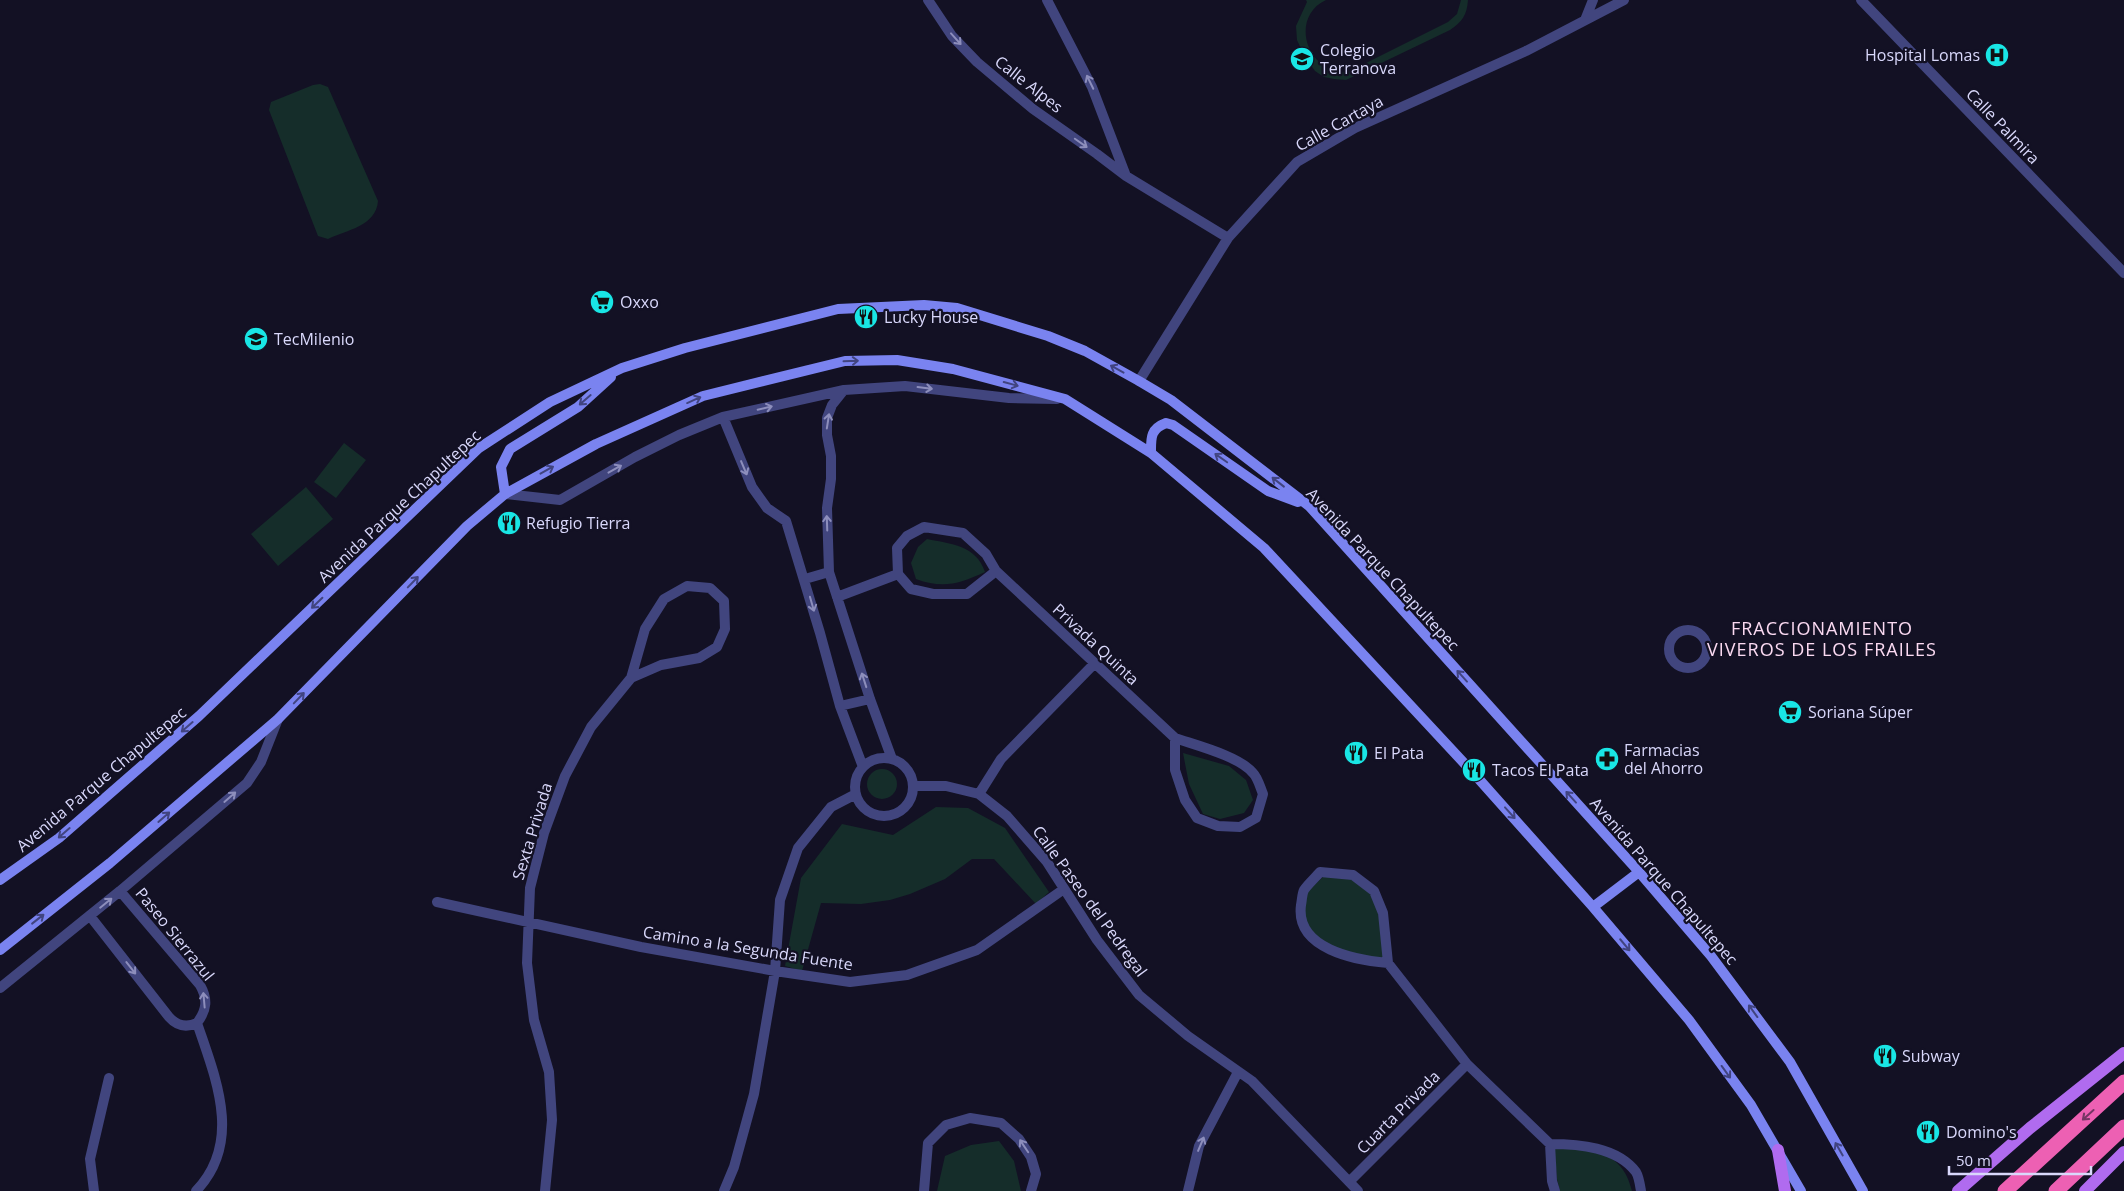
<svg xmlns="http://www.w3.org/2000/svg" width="2124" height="1191" font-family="'Open Sans',sans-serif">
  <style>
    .green { fill: #152d2a }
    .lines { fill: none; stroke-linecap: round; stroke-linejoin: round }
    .street { stroke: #41457e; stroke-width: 10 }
    .secondary { stroke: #7a83f0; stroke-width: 10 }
    .primary { stroke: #b06bef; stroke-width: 12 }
    .highway { stroke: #ed60b3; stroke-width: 15 }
    .oneway { stroke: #8d8ebc }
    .oneway2 { stroke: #414480 }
    .oneway3 { stroke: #753564 }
    .labels { text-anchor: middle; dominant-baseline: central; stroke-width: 4.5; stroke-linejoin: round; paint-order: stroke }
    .poi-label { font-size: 16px; fill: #d9d8fb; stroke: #131124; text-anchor: start }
    .street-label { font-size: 16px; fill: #d9d8fb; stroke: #131124 }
    .neighbourhood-label { font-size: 18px; letter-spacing: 1px; fill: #fbdaf2; stroke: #131124 }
  </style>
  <rect width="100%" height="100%" fill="#131124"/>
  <!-- green -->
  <path class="green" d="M1306,0H1326C1289,17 1306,74 1348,72L1448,22L1457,14L1461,0H1468C1467,15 1462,22 1450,30L1346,80L1334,79L1324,77L1315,71L1305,57L1297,40L1296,26L1307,2Z
    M320,84L328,87L378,201C376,226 347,230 328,239L318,236L269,110L271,102L313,85Z
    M344,443L366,460L336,498L314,482Z
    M306,487L333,519L278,566L251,534Z
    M927,539C951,544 976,545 985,572C959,584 943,589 916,579L911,563L918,547Z
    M1183,753L1229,766L1246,780L1253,800L1244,813L1220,819L1203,814L1189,784Z
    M867 784a15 15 0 1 1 30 0a15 15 0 1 1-30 0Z
    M936,807L968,808L1005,828L1049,892L1036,904L994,859H972L945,879L910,894L890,900L861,904L821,903L802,971L785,966L801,878L842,824L893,835Z
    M1349,876L1369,890L1378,911L1385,961L1335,949L1312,936L1303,915L1308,891L1323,877Z
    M999,1141L1014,1161L1021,1191H937L945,1156L971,1145Z
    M1554,1147C1591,1152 1622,1148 1632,1191H1560L1557,1179Z"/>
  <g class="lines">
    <!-- street -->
    <path class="street" d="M928,0L952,36L977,62L1033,109L1097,154L1126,176L1228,238
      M1047,0L1092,87L1126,176
      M1861,0L2124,273
      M1585,20L1593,0
      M1139,381L1228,238L1297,162L1355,128L1526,51L1624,0
      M844,390L832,405L827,418V435L831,456V479L827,508L829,572L870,699L892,759
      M723,417L752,487L767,508L786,521L820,633L840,706L863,767
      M505,494L560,500L635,457L679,435L723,417L844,390L905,386L1009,398L1057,399
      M996,571L967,594H933L911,589L898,574L897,548L907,536L924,527L963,533L986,554L996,571L1175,738C1195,745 1239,756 1253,773C1258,778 1260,787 1263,794L1256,818L1240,827L1218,826L1197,818L1185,800L1175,770V738
      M805,579L829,572
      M837,597L898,574
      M1669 649a19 19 0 1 1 38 0a19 19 0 1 1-38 0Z
      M840,706L870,699
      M855 787a29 29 0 1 1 58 0a29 29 0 1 1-58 0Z
      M914,786H946L979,794L1007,816L1047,862L1097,940L1139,995L1188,1036L1252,1081L1358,1191
      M979,794L1001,759L1094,664
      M1320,872L1353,875L1374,891L1383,913L1388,963C1355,960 1295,949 1301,905C1302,900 1302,894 1304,890C1308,884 1315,878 1320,872Z
      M437,902L641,947L775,971L850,982L907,975L977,950L1064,889
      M90,916L169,1017C177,1026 186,1028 197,1023C207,1010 208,999 200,985L120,891
      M1388,963L1467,1064L1550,1144
      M0,988L120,891L247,783L261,762L278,719
      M1550,1144C1579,1144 1617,1147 1636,1172C1639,1177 1640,1185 1641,1191
      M1550,1144L1552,1181L1555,1191
      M1350,1181L1467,1064
      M94,1191L90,1159L109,1078
      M196,1191C243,1142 216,1079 197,1023
      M545,1191L552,1120L549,1072L534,1020L527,963L530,888L544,833L565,776L591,727L631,678L645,629L664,599L687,586L710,588L724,601L725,629L717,647L699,658L661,665L631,678
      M724,1191L734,1167L754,1094L775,971L780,900L798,848L831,807L856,794
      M924,1191L928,1143L946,1125L970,1118L1001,1123L1019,1139L1031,1157L1036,1174L1031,1191
      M1188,1191L1199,1146L1238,1072"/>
    <!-- secondary -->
    <path class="secondary" d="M1151,453C1151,438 1150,429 1166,423L1173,425L1268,491L1298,502
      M505,494L501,467L510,449L578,407L611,377
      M0,880L59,838L199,716L479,448L550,402L622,368L685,348L838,309L924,305L957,308L1048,336L1085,351L1139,381L1171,400L1309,506L1639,872L1711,956L1790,1062L1863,1191
      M1593,907L1639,872
      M0,950L110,863L278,719L467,526L505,494L596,444L703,396L845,361L897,360L953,369L1065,399L1151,453L1264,548L1477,777L1593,907L1689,1020L1751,1105L1801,1191"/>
    <!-- primary -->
    <path class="primary" d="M1778,1150L1785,1191
      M1958,1191L2030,1128L2124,1053
      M2085,1191L2124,1152"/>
    <!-- highway -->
    <path class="highway" d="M2005,1191L2124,1082
      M2056,1191L2124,1127"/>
  </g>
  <!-- one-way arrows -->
  <defs><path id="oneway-shaft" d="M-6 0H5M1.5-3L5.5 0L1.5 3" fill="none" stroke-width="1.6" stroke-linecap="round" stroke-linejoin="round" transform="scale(1.25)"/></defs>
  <g class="oneway">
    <use href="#oneway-shaft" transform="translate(956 39) rotate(48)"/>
    <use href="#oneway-shaft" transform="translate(1090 82) rotate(-116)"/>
    <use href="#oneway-shaft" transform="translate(1081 143) rotate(35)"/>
    <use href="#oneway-shaft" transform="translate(925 388) rotate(7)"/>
    <use href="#oneway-shaft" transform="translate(765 408) rotate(-13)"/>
    <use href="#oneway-shaft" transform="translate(828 421) rotate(-81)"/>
    <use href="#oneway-shaft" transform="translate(744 468) rotate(67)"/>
    <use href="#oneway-shaft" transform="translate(615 469) rotate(-29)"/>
    <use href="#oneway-shaft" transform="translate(827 523) rotate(-92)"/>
    <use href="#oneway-shaft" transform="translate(812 604) rotate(74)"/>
    <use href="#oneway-shaft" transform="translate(864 680) rotate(-108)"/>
    <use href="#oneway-shaft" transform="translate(230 797) rotate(-41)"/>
    <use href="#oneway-shaft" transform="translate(106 903) rotate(-39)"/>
    <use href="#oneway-shaft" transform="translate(131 968) rotate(52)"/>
    <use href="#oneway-shaft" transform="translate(204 1000) rotate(-95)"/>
    <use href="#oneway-shaft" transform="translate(1201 1144) rotate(-67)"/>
    <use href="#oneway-shaft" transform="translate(1024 1146) rotate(-124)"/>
  </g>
  <g class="oneway2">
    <use href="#oneway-shaft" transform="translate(851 361) rotate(-2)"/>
    <use href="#oneway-shaft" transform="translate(1117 369) rotate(-151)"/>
    <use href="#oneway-shaft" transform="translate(1011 384) rotate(15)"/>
    <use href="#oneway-shaft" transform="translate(585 400) rotate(139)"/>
    <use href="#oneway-shaft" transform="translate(694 400) rotate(-24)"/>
    <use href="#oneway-shaft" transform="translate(1221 458) rotate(-145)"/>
    <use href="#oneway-shaft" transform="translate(547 470) rotate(-29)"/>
    <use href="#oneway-shaft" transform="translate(1278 482) rotate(-142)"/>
    <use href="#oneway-shaft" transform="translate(413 582) rotate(-46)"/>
    <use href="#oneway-shaft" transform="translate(317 603) rotate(136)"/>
    <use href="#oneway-shaft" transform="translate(1462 676) rotate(-132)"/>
    <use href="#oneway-shaft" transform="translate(299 698) rotate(-46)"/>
    <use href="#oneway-shaft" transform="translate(187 727) rotate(139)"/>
    <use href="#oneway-shaft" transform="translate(1571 797) rotate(-132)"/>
    <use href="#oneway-shaft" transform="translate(1510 813) rotate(48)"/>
    <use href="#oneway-shaft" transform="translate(164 817) rotate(-41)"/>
    <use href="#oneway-shaft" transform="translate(64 833) rotate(139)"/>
    <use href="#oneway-shaft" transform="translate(38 919) rotate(-38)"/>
    <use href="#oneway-shaft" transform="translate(1625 945) rotate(50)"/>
    <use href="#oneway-shaft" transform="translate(1753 1011) rotate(-126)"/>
    <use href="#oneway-shaft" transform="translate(1726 1072) rotate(54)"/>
    <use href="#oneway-shaft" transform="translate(1839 1149) rotate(-120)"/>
  </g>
  <use class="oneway3" href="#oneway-shaft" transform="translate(2088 1115) rotate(138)"/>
  <!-- icons -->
  <defs>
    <g id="hospital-disc" transform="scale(1.25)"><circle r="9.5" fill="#19e6e5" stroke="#131124"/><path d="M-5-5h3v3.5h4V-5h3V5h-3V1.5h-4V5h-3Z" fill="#111"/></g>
    <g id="school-disc" transform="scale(1.25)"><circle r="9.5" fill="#19e6e5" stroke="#131124"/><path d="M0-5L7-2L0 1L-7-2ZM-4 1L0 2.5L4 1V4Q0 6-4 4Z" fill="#111"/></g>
    <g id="supermarket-disc" transform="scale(1.25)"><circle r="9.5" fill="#19e6e5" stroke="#131124"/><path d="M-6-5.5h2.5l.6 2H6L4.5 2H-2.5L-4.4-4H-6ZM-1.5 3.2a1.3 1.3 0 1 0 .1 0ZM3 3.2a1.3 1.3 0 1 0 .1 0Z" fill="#111"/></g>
    <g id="restaurant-disc" transform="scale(1.25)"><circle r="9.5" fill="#19e6e5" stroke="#131124"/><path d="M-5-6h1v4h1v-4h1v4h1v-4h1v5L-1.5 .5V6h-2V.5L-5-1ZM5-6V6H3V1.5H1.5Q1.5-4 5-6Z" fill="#111"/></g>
    <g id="university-disc" transform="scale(1.25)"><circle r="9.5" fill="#19e6e5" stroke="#131124"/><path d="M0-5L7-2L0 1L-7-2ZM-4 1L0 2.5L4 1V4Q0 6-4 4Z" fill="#111"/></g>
    <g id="pharmacy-disc" transform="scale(1.25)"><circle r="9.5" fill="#19e6e5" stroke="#131124"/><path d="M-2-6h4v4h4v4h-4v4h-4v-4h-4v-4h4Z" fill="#111"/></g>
  </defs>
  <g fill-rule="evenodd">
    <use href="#hospital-disc" x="1997" y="55"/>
    <use href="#school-disc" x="1302" y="59"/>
    <use href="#supermarket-disc" x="602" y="302"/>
    <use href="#restaurant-disc" x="866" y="317"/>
    <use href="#university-disc" x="256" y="339"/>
    <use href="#restaurant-disc" x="509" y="523"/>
    <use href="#supermarket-disc" x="1790" y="712"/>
    <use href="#restaurant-disc" x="1356" y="753"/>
    <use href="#pharmacy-disc" x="1607" y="759"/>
    <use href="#restaurant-disc" x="1474" y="770"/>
    <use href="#restaurant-disc" x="1885" y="1056"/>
    <use href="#restaurant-disc" x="1928" y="1132"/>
  </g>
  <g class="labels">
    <!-- poi labels -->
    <g class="poi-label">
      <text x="1320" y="50">Colegio<tspan x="1320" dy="18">Terranova</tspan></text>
      <text x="1980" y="55" text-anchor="end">Hospital Lomas</text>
      <text x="620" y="302">Oxxo</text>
      <text x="884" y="317">Lucky House</text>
      <text x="274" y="339">TecMilenio</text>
      <text x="526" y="523">Refugio Tierra</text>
      <text x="1808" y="712">Soriana Súper</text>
      <text x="1624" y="750">Farmacias<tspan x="1624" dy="18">del Ahorro</tspan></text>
      <text x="1374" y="753">El Pata</text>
      <text x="1492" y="770">Tacos El Pata</text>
      <text x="1902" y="1056">Subway</text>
      <text x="1946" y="1132">Domino's</text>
    </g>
    <!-- street labels -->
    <g class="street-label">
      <text transform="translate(1029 84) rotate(38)">Calle Alpes</text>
      <text transform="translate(1339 123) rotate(-29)">Calle Cartaya</text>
      <text transform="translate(2003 126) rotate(46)">Calle Palmira</text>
      <text transform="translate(399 506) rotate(-43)">Avenida Parque Chapultepec</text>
      <text transform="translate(1383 569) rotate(47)">Avenida Parque Chapultepec</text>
      <text transform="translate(1096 644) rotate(43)">Privada Quinta</text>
      <text transform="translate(101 779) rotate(-40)">Avenida Parque Chapultepec</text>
      <text transform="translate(532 831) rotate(-73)">Sexta Privada</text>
      <text transform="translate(1664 881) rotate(49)">Avenida Parque Chapultepec</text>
      <text transform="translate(1090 901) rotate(54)">Calle Paseo del Pedregal</text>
      <text transform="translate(175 934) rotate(51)">Paseo Sierrazul</text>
      <text transform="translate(748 948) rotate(9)">Camino a la Segunda Fuente</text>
      <text transform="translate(1398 1112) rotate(-45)">Cuarta Privada</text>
    </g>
    <!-- neighbourhood labels -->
    <g class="neighbourhood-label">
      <text x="1822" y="628">FRACCIONAMIENTO<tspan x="1822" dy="21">VIVEROS DE LOS FRAILES</tspan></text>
    </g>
  </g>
  <!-- scale -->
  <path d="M1949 1166v8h142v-8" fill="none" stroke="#d9d8fb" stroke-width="2.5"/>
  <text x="1956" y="1166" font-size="15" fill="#d9d8fb" stroke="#131124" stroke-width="4" paint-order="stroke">50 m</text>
</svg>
